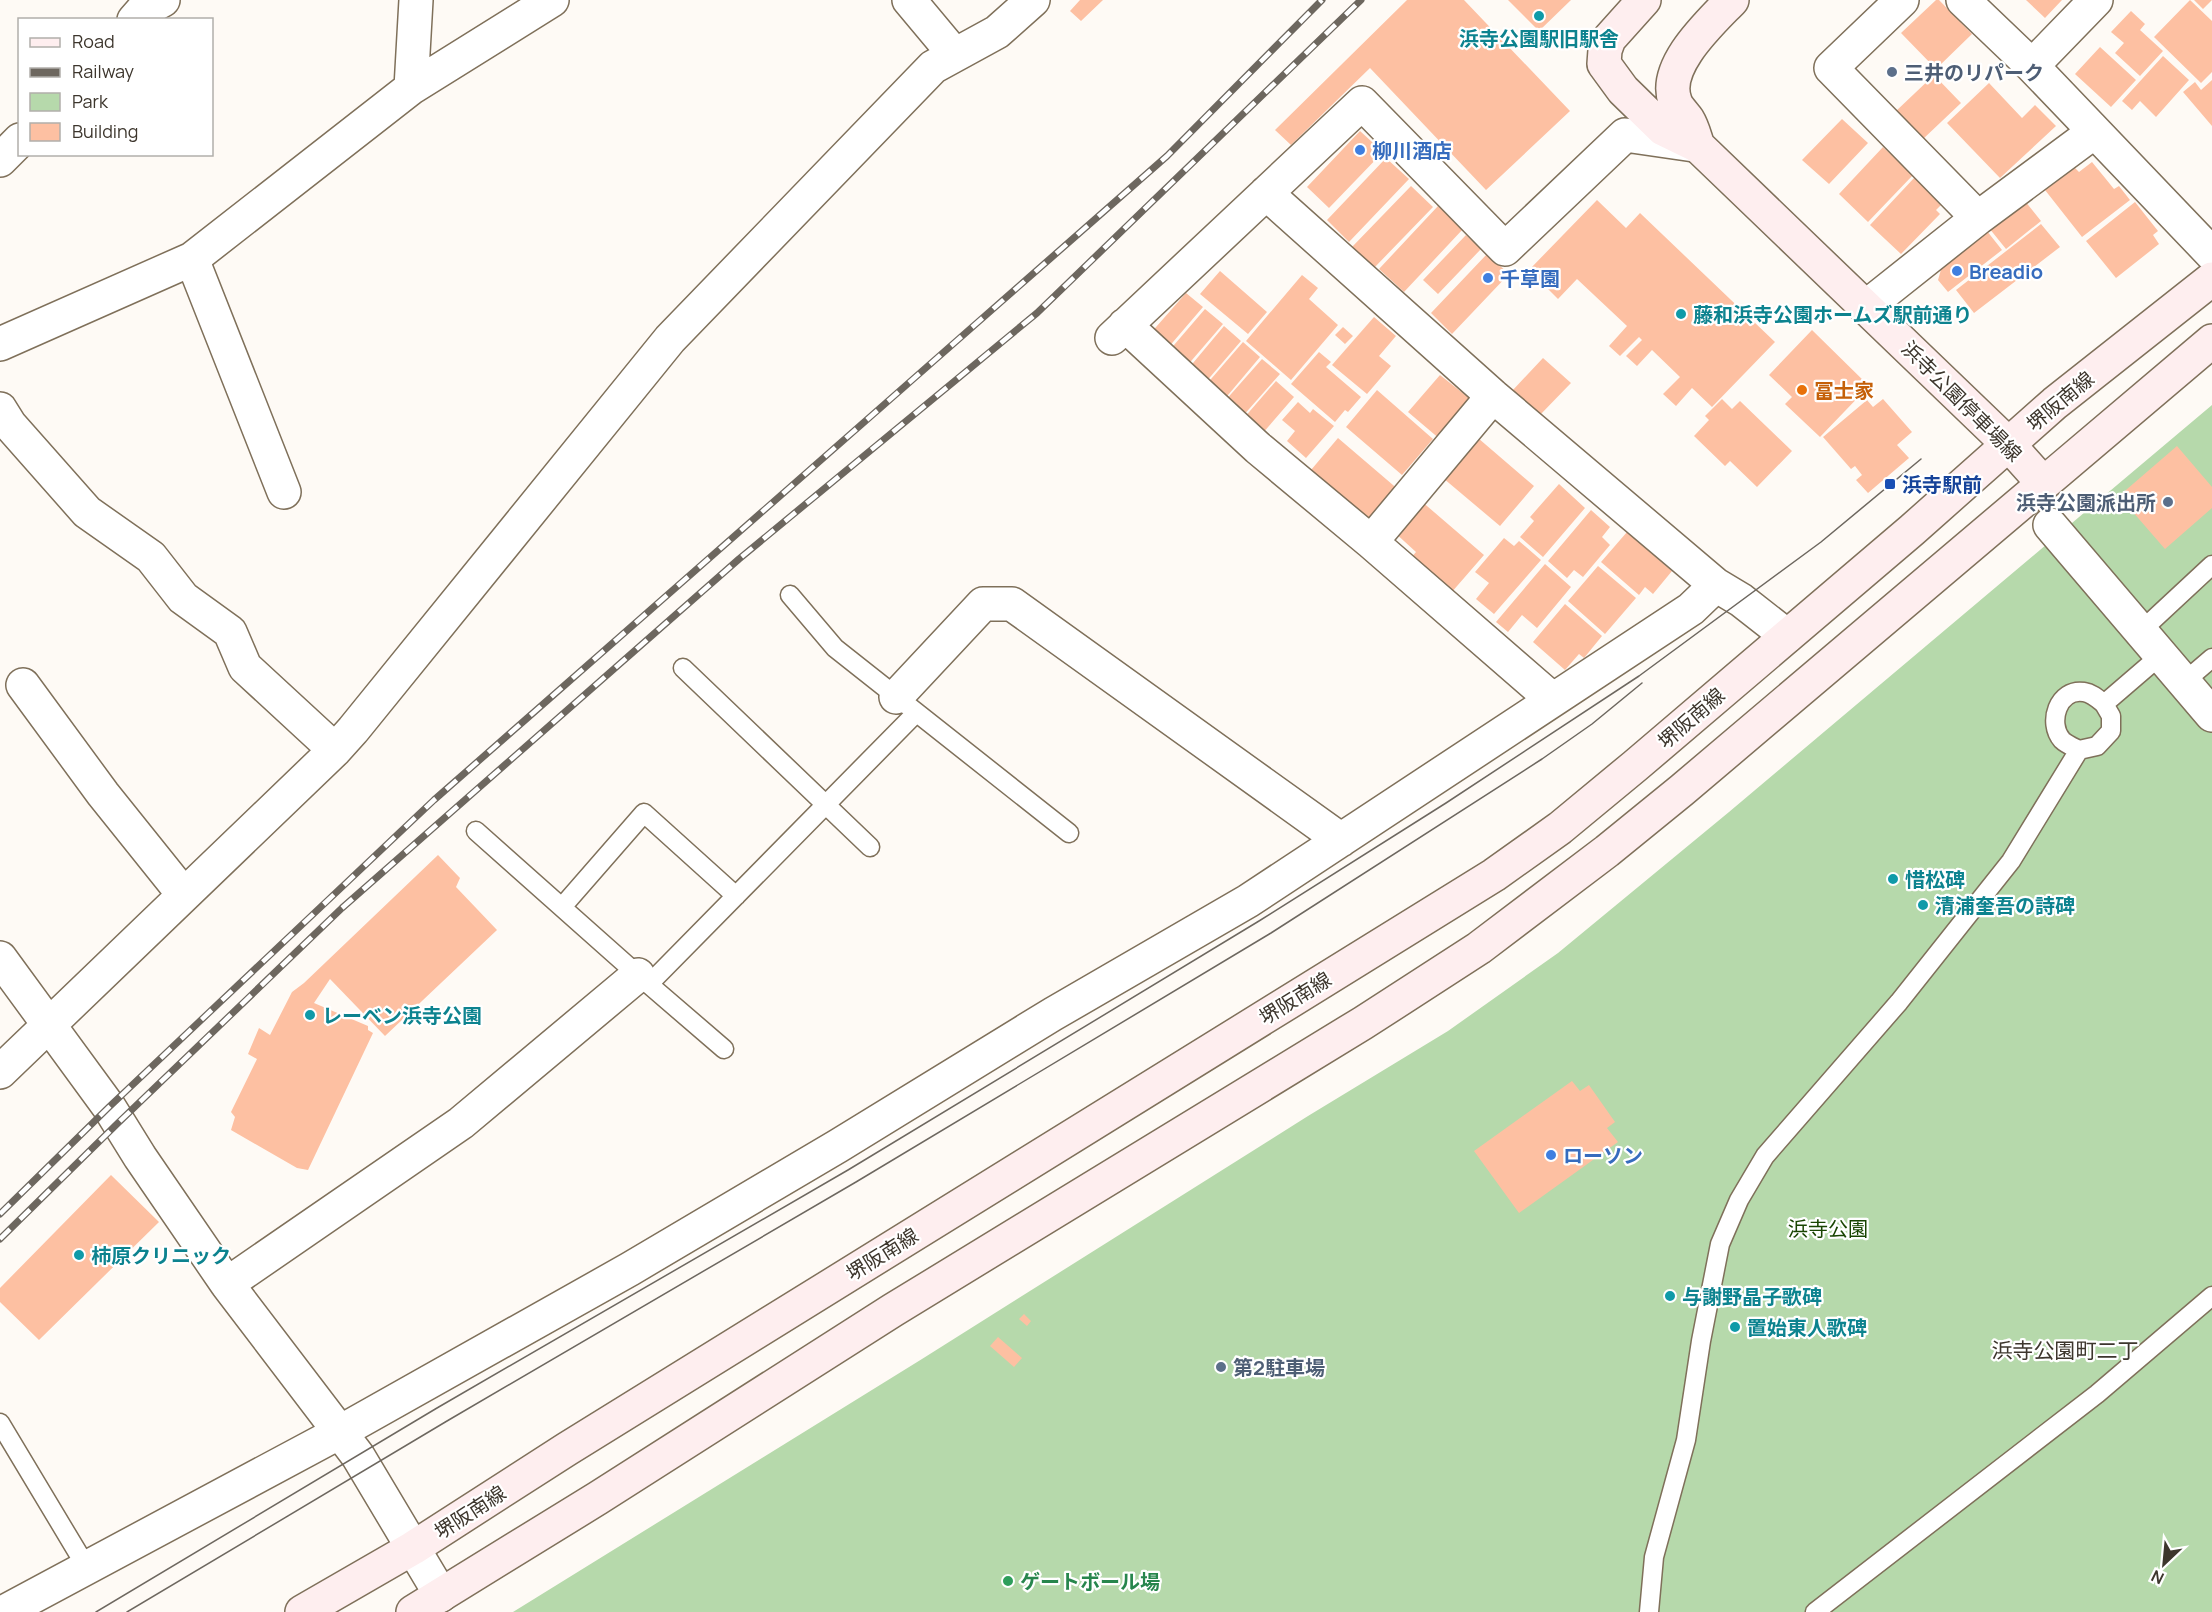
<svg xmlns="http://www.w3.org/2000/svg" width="2212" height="1612" font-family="Manrope,'Noto Sans JP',sans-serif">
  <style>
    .green { fill: #b6d9ab }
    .building { fill: #fdc0a2 }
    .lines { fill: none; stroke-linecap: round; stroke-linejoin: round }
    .lane-casing { stroke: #7f705a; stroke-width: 21 }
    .street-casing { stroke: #7f705a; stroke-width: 36 }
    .secondary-casing { stroke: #7f705a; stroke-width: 36 }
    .lane { stroke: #fff; stroke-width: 18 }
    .street { stroke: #fff; stroke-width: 33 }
    .secondary { stroke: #feeeef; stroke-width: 33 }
    .tram { stroke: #6d675f; stroke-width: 1.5 }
    .rail-casing { stroke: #6d675f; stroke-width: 7 }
    .rail { stroke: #fff; stroke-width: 4.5; stroke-dasharray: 14; stroke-linecap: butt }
    .culture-dot { fill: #0f9aa8; stroke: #fff; stroke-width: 2 }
    .service-dot { fill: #5c6f8a; stroke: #fff; stroke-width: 2 }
    .shop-dot { fill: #3f7fe0; stroke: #fff; stroke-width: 2 }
    .food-dot { fill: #e8710a; stroke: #fff; stroke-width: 2 }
    .transit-dot { fill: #1a4fb4; stroke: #fff; stroke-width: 2 }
    .leisure-dot { fill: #2e9e5b; stroke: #fff; stroke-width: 2 }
    .labels { text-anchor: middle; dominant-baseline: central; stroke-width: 4.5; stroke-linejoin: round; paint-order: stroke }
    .culture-label { font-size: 20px; font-weight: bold; fill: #0d838f; stroke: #fff; text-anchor: start }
    .service-label { font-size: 20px; font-weight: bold; fill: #4e5e75; stroke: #fff; text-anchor: start }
    .shop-label { font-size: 20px; font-weight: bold; fill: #366cbe; stroke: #fff; text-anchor: start }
    .food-label { font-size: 20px; font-weight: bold; fill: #c56008; stroke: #fff; text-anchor: start }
    .street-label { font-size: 20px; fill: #3d362d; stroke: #fff }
    .transit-label { font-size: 20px; font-weight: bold; fill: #164399; stroke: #fff; text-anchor: start }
    .park-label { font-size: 20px; fill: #194502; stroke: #fff }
    .leisure-label { font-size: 20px; font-weight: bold; fill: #27864d; stroke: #fff; text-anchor: start }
    .neighbourhood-label { font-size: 21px; fill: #3d362d; stroke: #fff }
  </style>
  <rect width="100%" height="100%" fill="#fefaf5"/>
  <!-- green -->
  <path class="green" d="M2212,405V1612H513L922,1359L1308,1116L1448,1031L1558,953L1729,812Z"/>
  <!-- building -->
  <path class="building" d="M1080,0H1103L1081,21L1070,11Z
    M1407,0H1464L1570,111L1486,190L1370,68L1291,145L1275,130Z
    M1508,0H1571L1539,31Z
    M1936,0H1939L1972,34L1936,69L1901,33Z
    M2026,0H2062L2045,18Z
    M2190,0L2212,21V72L2201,83L2154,37Z
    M2194,0H2212L2203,9Z
    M2131,11L2145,24L2140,30L2163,51L2140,76L2115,53L2124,43L2111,32Z
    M2100,47L2136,80L2111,107L2075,74Z
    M2163,56L2189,80L2156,117L2140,101L2132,110L2122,101Z
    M1934,75L1961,103L1922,140L1895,112Z
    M2212,80V126L2183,92L2195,82L2201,90Z
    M1989,83L2022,118L2035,105L2056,126L2000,178L1947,123Z
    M1842,119L1868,143L1829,184L1802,160Z
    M1360,131L1383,152L1329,208L1307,187Z
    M1883,147L1913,175L1868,222L1839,194Z
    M1386,158L1409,179L1349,242L1327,220Z
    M2092,162L2114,189L2119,186L2130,200L2082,237L2045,190L2075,168L2079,172Z
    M1915,177L1943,203L1936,210L1940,214L1901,254L1870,225Z
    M1411,186L1433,207L1374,268L1352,247Z
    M1597,200L1626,228L1640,213L1775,342L1712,407L1692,388L1676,406L1663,394L1680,377L1652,350L1637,366L1626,356L1642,340L1639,337L1620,356L1609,346L1627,326L1577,279L1558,299L1529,270Z
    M2025,201L2041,221L2006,249L1989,228Z
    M2135,202L2158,231L2153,235L2159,244L2116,278L2086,241Z
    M1438,206L1463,229L1404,292L1379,269Z
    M2041,224L2060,247L1974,313L1956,290Z
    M1987,231L2002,250L1948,292L1938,280L1942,266Z
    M1466,235L1481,249L1438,294L1423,280Z
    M1487,254L1509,274L1452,334L1431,313Z
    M1220,271L1267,312L1248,334L1200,294Z
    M1302,275L1318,288L1309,299L1338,325L1291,380L1246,341Z
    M1186,293L1203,307L1167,349L1149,335Z
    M1205,309L1223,324L1186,367L1168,352Z
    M1374,317L1396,336L1379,356L1391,366L1367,394L1332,365Z
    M1224,326L1241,341L1205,383L1188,369Z
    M1343,327L1353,336L1345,344L1335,335Z
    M1812,330L1869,386L1820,437L1785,404L1792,397L1769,375Z
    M1243,342L1260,357L1223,401L1205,386Z
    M1319,352L1331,362L1326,367L1361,397L1348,412L1345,410L1335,422L1291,384Z
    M1543,358L1571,383L1539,416L1512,391Z
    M1262,359L1280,374L1242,417L1224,402Z
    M1440,375L1474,402L1441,440L1408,412Z
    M1276,381L1294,397L1262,434L1243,419Z
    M1377,390L1433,439L1402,475L1346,427Z
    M1722,399L1732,409L1740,401L1792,451L1757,487L1730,461L1725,466L1694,436L1709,420L1705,416Z
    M1883,399L1912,432L1897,445L1909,458L1868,493L1856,480L1862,475L1855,466L1851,469L1823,437L1867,400L1873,407Z
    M1298,402L1310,413L1313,409L1334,426L1306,458L1287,441L1295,431L1282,420Z
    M1338,438L1400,491L1373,523L1311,470Z
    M1478,438L1534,486L1500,526L1443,478Z
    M2177,446L2212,487V508L2165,549L2119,496Z
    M1559,484L1585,508L1543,557L1520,537L1534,521L1530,517Z
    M1420,500L1484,555L1451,593L1410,559L1416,552L1393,531Z
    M1591,510L1610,527L1602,537L1610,545L1583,577L1574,570L1567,578L1548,561Z
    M1627,532L1672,571L1653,594L1645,587L1639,595L1601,562Z
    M1504,538L1514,546L1519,541L1541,560L1494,614L1476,599L1489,583L1475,572Z
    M1545,564L1571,587L1537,628L1522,615L1508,632L1496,622Z
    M1598,566L1636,598L1605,634L1568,601Z
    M1565,604L1602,636L1584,658L1579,654L1565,670L1533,642Z
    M438,855L460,878L456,887L497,930L385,1036L330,979L314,1003L368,1026V1030L373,1033L308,1170L297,1168L231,1130L235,1117L231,1112L257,1059L248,1054L259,1028L270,1035L292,992L304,983Z
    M1572,1081L1580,1091L1589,1085L1615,1122L1607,1128L1618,1142L1519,1213L1474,1151Z
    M111,1175L159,1222L39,1340L0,1302V1288Z
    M1024,1314L1031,1321L1027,1326L1019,1319Z
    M998,1337L1022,1358L1014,1367L990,1346Z"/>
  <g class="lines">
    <!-- lane casing -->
    <g class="lane-casing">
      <path id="lane" d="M790,595L835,648L1069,833
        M2141,631L2212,565
        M683,668L870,847
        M2184,682L2212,658
        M2079,750C2073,747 2066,744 2062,740C2047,723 2058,688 2084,692C2092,693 2098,699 2104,704
        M476,831L638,975L724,1049
        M562,907L644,813L736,896
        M649,984L916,713
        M0,1423L87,1568
        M1649,1612L1654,1557L1686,1440L1701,1341L1720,1244L1739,1200L1765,1156L1899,1002L2011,861L2079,750L2097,746L2111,731V716L2104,704L2161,655
        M1815,1612L2097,1394L2212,1296"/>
    </g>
    <!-- street casing -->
    <g class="street-casing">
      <path id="street" d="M909,0L955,55
        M1902,0L1831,68L1978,218
        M1963,0L2032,66L2212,254
        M134,20L141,12L163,0
        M2032,66L2096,0
        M411,88L552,0
        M0,160L20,140
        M1266,193L1493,396L1716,585L1741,600L1787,636
        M192,259L284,492
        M1866,307L1978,218L2094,132
        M1125,325L1258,448L1371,542L1553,700
        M1112,338L1362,103L1505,249L1625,135L1694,145
        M0,344L192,259L411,88L416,0
        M0,409L10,425L87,512L151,557L183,598L230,632L245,667L335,750
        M2050,525L2212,715
        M1371,542L1493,396
        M23,685L103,794L184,895
        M896,697L983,604H1012L1341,840
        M0,958L109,1107L140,1157L227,1284L358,1456L441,1595
        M0,1072L335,750L353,730L670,339L933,67L997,32L1033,0
        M227,1284L461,1123L638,975
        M4,1612L340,1432L630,1269L838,1146L1053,1014L1248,901L1691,609L1716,585"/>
    </g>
    <!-- secondary casing -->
    <g class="secondary-casing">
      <path id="secondary" d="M1644,0L1609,39L1605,50L1604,64L1623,90L1663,129L1698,146L2009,445L2043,483
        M1698,146C1695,138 1693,128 1688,120C1684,114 1677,108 1675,101C1662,66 1711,22 1732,0
        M302,1612L413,1548L567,1449L1494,875L1560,828L1635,766L1912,530L2055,403L2212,279
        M413,1612L598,1498L893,1310L1363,1023L1479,948L1607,851L1682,790L2212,341"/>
    </g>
    <!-- lane -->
    <use href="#lane" class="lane"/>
    <!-- street -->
    <use href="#street" class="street"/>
    <!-- secondary -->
    <use href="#secondary" class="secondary"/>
    <!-- tram -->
    <path class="tram" d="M96,1612L437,1408L848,1170L1259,921L1446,803L1639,676L1821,542L1921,459
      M127,1612L447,1421L856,1182L1271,933L1542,759L1592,724L1642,683"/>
    <!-- rail casing -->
    <g class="rail-casing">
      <path id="rail" d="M0,1214L109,1107L434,800L1167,156L1322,0
        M0,1239L118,1123L342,908L739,559L1037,313L1361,0"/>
    </g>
    <!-- rail -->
    <use href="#rail" class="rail"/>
  </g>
  <!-- markers -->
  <g class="culture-dot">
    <circle cx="1539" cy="16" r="6"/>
    <circle cx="1681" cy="314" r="6"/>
    <circle cx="1893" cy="879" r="6"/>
    <circle cx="1923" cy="905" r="6"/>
    <circle cx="310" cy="1015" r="6"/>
    <circle cx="79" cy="1255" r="6"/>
    <circle cx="1670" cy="1296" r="6"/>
    <circle cx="1735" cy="1327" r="6"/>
  </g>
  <g class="service-dot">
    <circle cx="1892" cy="72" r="6"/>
    <circle cx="2168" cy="502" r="6"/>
    <circle cx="1221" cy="1367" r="6"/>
  </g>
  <g class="shop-dot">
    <circle cx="1360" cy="150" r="6"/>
    <circle cx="1957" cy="271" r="6"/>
    <circle cx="1488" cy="278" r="6"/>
    <circle cx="1551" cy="1155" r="6"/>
  </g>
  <circle class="food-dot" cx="1802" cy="390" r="6"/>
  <rect class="transit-dot" x="1884" y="478" width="12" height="12" rx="3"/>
  <circle class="leisure-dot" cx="1008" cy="1581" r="6"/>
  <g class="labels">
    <!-- culture labels -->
    <g class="culture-label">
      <text x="1539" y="38" text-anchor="middle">浜寺公園駅旧駅舎</text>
      <text x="1693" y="314">藤和浜寺公園ホームズ駅前通り</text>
      <text x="1905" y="879">惜松碑</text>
      <text x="1935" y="905">清浦奎吾の詩碑</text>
      <text x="322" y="1015">レーベン浜寺公園</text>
      <text x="91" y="1255">柿原クリニック</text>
      <text x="1682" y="1296">与謝野晶子歌碑</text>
      <text x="1747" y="1327">置始東人歌碑</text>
    </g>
    <!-- service labels -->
    <g class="service-label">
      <text x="1904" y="72">三井のリパーク</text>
      <text x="2156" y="502" text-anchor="end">浜寺公園派出所</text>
      <text x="1233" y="1367">第2駐車場</text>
    </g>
    <!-- shop labels -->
    <g class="shop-label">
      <text x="1372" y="150">柳川酒店</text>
      <text x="1969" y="271">Breadio</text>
      <text x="1500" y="278">千草園</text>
      <text x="1563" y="1155">ローソン</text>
    </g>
    <!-- food labels -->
    <g class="food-label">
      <text x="1814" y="390">冨士家</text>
    </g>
    <!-- street labels -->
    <g class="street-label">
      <text transform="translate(1962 401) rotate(45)">浜寺公園停車場線</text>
      <text transform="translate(2060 401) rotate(-40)">堺阪南線</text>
      <text transform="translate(1691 718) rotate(-41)">堺阪南線</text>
      <text transform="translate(1295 998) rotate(-32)">堺阪南線</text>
      <text transform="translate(882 1254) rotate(-32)">堺阪南線</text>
      <text transform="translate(470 1512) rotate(-33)">堺阪南線</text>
    </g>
    <!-- transit labels -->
    <g class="transit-label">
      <text x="1902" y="484">浜寺駅前</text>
    </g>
    <!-- park labels -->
    <g class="park-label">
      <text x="1828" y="1228">浜寺公園</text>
    </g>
    <!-- leisure labels -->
    <g class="leisure-label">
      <text x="1020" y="1581">ゲートボール場</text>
    </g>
    <!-- neighbourhood labels -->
    <g class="neighbourhood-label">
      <text x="2065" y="1350">浜寺公園町二丁</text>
    </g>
  </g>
  <!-- legend -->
  <rect x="18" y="18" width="195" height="138" fill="#ffffff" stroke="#b1afab" stroke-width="1.5"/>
  <rect x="30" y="38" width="30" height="9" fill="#feeeef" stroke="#b1afab" stroke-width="1.5"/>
  <text x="72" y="48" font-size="18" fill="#3d362d">Road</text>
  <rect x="30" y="68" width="30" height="9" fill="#6d675f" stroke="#b1afab" stroke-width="1.5"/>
  <text x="72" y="78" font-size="18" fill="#3d362d">Railway</text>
  <rect x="30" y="93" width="30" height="18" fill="#b6d9ab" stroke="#b1afab" stroke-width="1.5"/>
  <text x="72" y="108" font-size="18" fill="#3d362d">Park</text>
  <rect x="30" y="123" width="30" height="18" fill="#fdc0a2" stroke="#b1afab" stroke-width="1.5"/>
  <text x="72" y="138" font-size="18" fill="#3d362d">Building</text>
  <!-- north arrow -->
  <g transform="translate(2164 1564) rotate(206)" stroke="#ffffff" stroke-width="4.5" paint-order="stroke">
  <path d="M0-4.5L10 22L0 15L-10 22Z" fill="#3d362d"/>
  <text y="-9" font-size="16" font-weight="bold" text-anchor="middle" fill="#3d362d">N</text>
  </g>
</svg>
